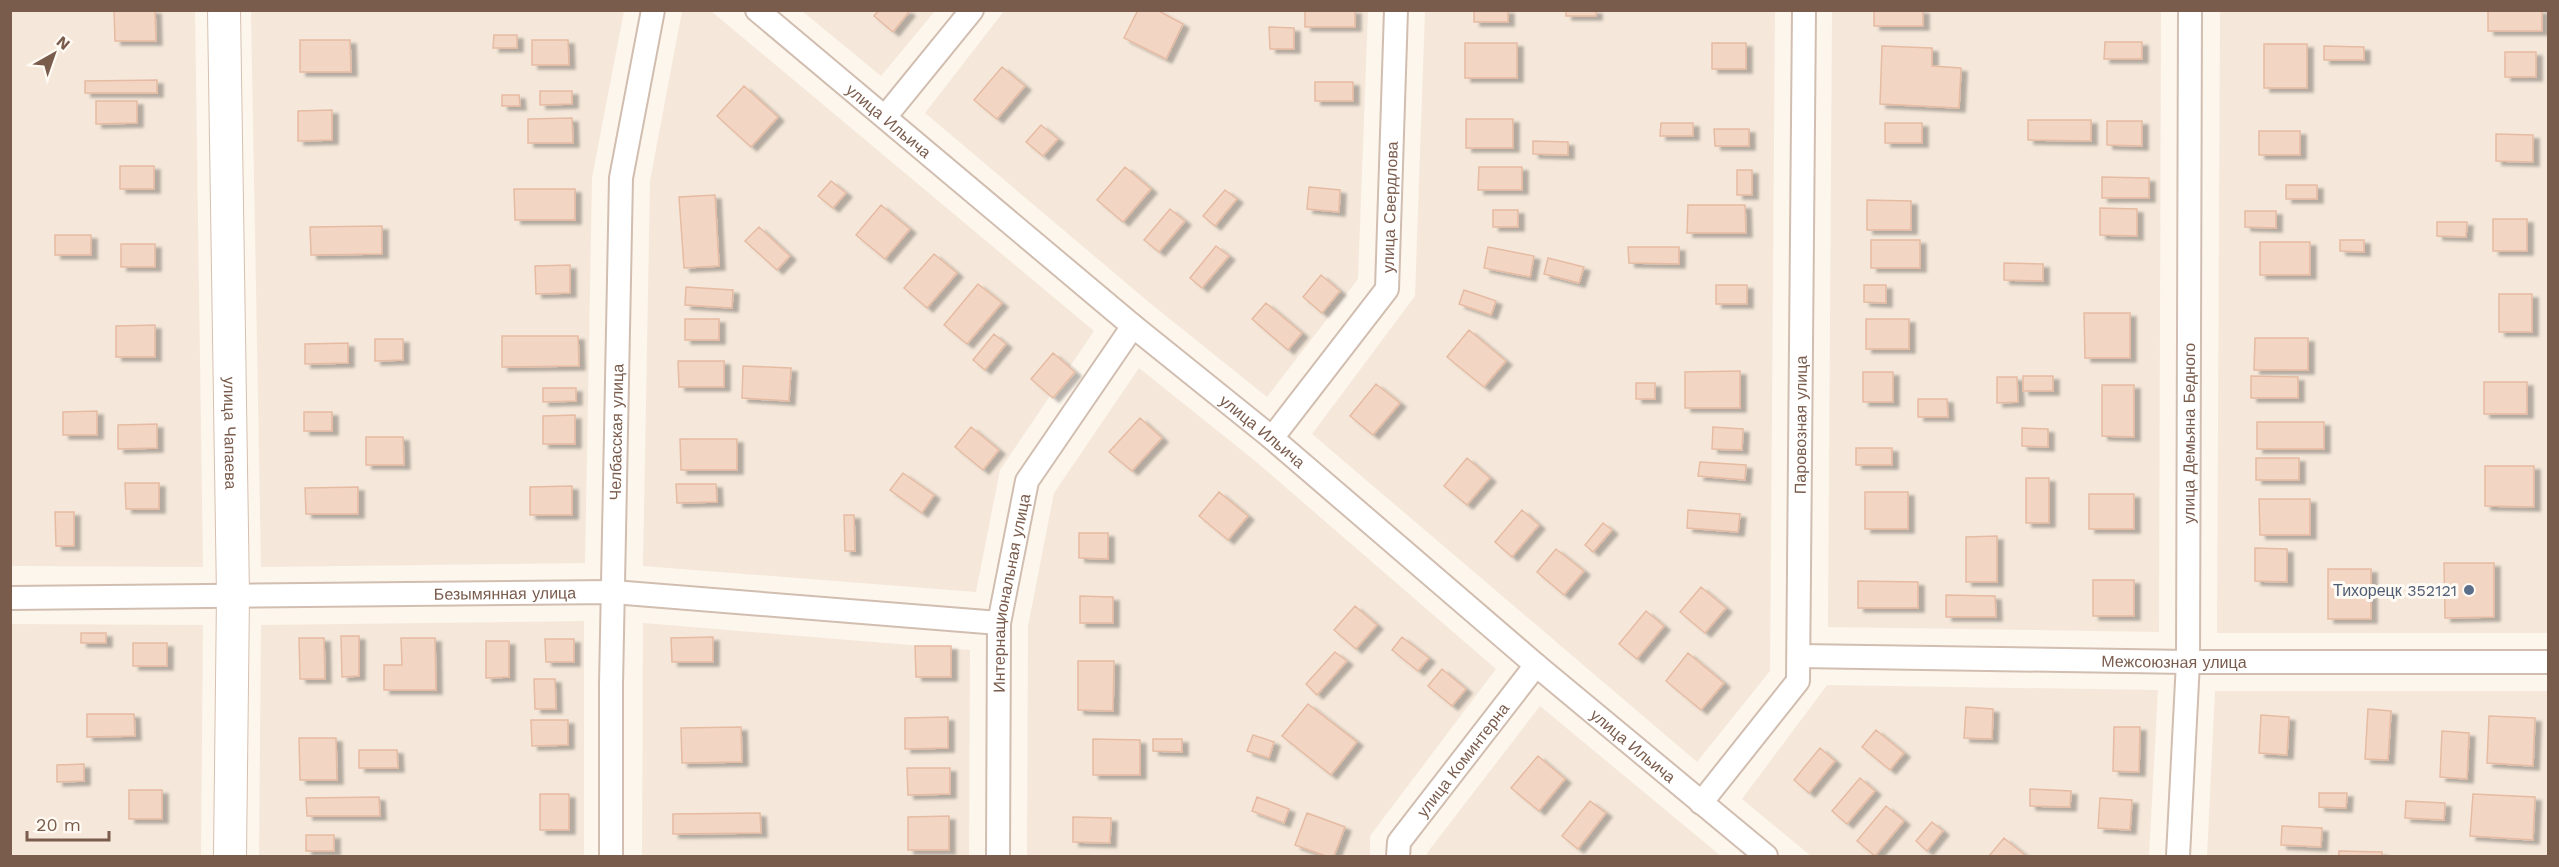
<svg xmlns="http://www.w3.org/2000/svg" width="2559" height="867" font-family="'Work Sans',sans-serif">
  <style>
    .residential { fill: #f5e8da }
    .building { fill: #f3d5c3; stroke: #e6bba3; stroke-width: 1.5; filter: url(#shadow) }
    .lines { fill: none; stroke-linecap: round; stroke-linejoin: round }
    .street-casing { stroke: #d1beb0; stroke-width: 26 }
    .secondary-casing { stroke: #d6c0b0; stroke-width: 34 }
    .street { stroke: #fff; stroke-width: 22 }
    .secondary { stroke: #fff; stroke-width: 32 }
    .service-dot { fill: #5c6f8a; stroke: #fffaf3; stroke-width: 2 }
    .labels { text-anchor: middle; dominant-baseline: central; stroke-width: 6; stroke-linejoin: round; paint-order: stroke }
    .street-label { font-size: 16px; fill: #7a5c4d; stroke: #fffaf3 }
    .service-label { font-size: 16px; fill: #4e5e75; stroke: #fffaf3; text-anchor: end }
  </style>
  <defs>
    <filter id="shadow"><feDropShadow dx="6" dy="4" stdDeviation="1.5" flood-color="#0004"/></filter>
  </defs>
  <rect width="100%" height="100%" fill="#fdf6ec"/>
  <!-- residential -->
  <path class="residential" d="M11,11H195L203,567L11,566Z
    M251,11H624L592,178L585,563L261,567Z
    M682,11H711L1094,331L1000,470L976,592L643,566L650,181Z
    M802,11H935L881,76Z
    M1004,11H1368L1358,279L1267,397L1151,304L925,113Z
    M1425,11H1775L1770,671L1697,762L1312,434L1415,296Z
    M1832,11H2161L2159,632L1828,627Z
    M2220,11H2548V633H2217Z
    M1139,368L1254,460L1496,669L1370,836V856H1027L1028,626L1054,493Z
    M584,621V856H259L261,625Z
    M643,623L970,650L969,856H642Z
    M11,624L203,625L201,856H11Z
    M1827,685L2158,690L2149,856H1811L1742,799Z
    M2215,691H2548V856H2207Z
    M1540,706L1721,856H1427V853Z"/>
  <!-- building -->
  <path class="building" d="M114,10H155L156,41H115Z
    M879,10H907L909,12L893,32L874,16Z
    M1138,10H1157L1183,24L1166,59L1124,38Z
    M1305,10H1355V27H1305Z
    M1474,10H1508V22H1474Z
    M1566,10H1596V16H1566Z
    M1874,10H1923V26H1874Z
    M2488,10H2542V31H2488Z
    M1269,27L1294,28V49H1270Z
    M494,35H517V48H493Z
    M300,40H350L351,72H300Z
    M532,40H568L569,65H532Z
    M2105,42H2142V59H2104Z
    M1465,43H1517V78H1465Z
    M1712,43H1746V69H1712Z
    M2264,44H2307V88H2264Z
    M1882,46L1932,48V66L1961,68L1959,108L1880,104Z
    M2324,46L2364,47V60H2324Z
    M2505,52H2536V77H2505Z
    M1002,67L1025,86L997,119L974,100Z
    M157,80V93H85V81Z
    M1315,82H1353V101H1315Z
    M744,86L778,117L751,147L717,116Z
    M540,91H572V104L540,105Z
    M502,95H519L520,106H502Z
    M96,101H137V123L96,124Z
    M332,110V140L298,141V111Z
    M572,118L573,143H528V119Z
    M1466,119H1513V148H1466Z
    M2028,120H2091V141L2028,140Z
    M2107,121H2142V146L2107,145Z
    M1661,123H1693V136H1660Z
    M1885,123H1922V143H1885Z
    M1041,125L1058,139L1043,156L1026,142Z
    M1714,129H1749V146H1715Z
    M2259,131H2300V155H2259Z
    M2496,134L2533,135V162L2496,161Z
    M1533,141L1568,142V155L1533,154Z
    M120,166H154V189H120Z
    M1125,167L1151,189L1123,222L1097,200Z
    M1479,167H1522V190H1478Z
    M1737,170H1752V195H1737Z
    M2102,177L2149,178V198H2102Z
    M831,181L846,193L833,208L818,196Z
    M2286,185H2317V199H2286Z
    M1309,187L1340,190L1339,212L1307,209Z
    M514,189H575V220H515Z
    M1225,190L1237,199L1215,226L1203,216Z
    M715,195L719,266L684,268L679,197Z
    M1867,200L1911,201V230H1867Z
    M881,205L910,229L885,259L856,235Z
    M1688,205H1745L1746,233H1687Z
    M2100,208L2137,209V236L2100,235Z
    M1170,209L1185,221L1159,252L1144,240Z
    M1493,210H1518V227H1493Z
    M2245,211H2276V228L2245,227Z
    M2493,219H2527V251H2493Z
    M2437,222H2467L2466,237L2437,236Z
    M382,226V254L311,255L310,227Z
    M759,227L790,256L777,270L745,241Z
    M55,235H91V255H55Z
    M1871,240H1920V268H1871Z
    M2340,240H2364V252L2340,251Z
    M2260,242H2310V275H2260Z
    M121,244H155V267H121Z
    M1216,246L1229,256L1202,288L1190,278Z
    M1488,247L1534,256L1530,277L1484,268Z
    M1628,247H1679V264L1629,263Z
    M934,254L957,273L927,308L904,288Z
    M1548,258L1584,267L1579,283L1544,274Z
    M2004,263L2043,264V281L2004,280Z
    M570,265V293L536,294L535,266Z
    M1321,275L1340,291L1322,313L1303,297Z
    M978,284L1002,303L967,344L944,325Z
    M1716,285H1747V304H1716Z
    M1864,285H1886V303L1864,302Z
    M686,287L733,290L732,308L685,305Z
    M1464,290L1496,301L1491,315L1459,304Z
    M2499,294H2532V332H2499Z
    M1266,303L1302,333L1288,350L1252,319Z
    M2084,313H2130V358H2085Z
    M685,319H719V340H685Z
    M1866,319H1909V349H1866Z
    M155,325V357H116V326Z
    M1469,330L1506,361L1484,387L1447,357Z
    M994,334L1006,344L985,370L973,360Z
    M502,336H578L579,366L502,367Z
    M2255,338H2308V370H2254Z
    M375,339H403V360L375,361Z
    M348,343V363L305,364V344Z
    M1053,353L1075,372L1053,398L1031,379Z
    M678,361H724V387H679Z
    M743,366L791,368L789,401L742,398Z
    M1740,371V408H1685V372Z
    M1863,372H1893V402H1863Z
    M2023,376H2053V391H2023Z
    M2251,376L2298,377V398H2251Z
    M1997,377H2017L2018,402L1997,403Z
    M2484,382H2527V414H2484Z
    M1636,383H1655V399H1636Z
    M1376,384L1400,403L1373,435L1350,416Z
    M2102,385H2134V437L2102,436Z
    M543,388H576V401L543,402Z
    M1918,399H1947L1948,417H1918Z
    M97,411V435H63V412Z
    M304,412H332V431H304Z
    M575,415V444H543V416Z
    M1140,418L1162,438L1132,471L1109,452Z
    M2257,422H2324V449H2257Z
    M157,424V448L118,449V425Z
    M971,427L999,450L983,470L955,447Z
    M1713,427L1743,429L1742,450L1712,449Z
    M2022,428L2048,429V447L2022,446Z
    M366,437H403L404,465H366Z
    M680,439H737V470H681Z
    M1856,448H1892V465H1856Z
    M1467,458L1490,478L1467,505L1444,486Z
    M2256,458H2299V480H2256Z
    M1700,462L1746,465L1745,480L1698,476Z
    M2485,466H2534V507L2485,506Z
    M903,473L934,495L922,513L890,490Z
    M2026,478H2049V523H2026Z
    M125,483H159V509H126Z
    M676,484H716L717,502L677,503Z
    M572,486V515H530V487Z
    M358,487V514H306L305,488Z
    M1219,492L1248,516L1228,540L1199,516Z
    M1865,492H1908V529H1865Z
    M2089,494H2134V529H2089Z
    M2259,499H2310V535H2260Z
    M1522,510L1539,525L1512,557L1495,542Z
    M1688,510L1740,514L1738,532L1687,528Z
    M55,512H74V546H56Z
    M844,515H854L855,551H845Z
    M1603,523L1612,530L1593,552L1585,545Z
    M1079,533H1108V559L1079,558Z
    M1997,536V582H1966V537Z
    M2255,548L2287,549V582L2255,581Z
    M1556,549L1584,571L1564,595L1537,572Z
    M2444,563H2494V617L2445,618Z
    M2328,569H2371V619H2328Z
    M2093,580H2134V616H2093Z
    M1858,581L1918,582V608H1858Z
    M1701,587L1726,608L1705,633L1680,612Z
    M1946,595L1995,596L1996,617H1946Z
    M1080,596L1113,597V623H1080Z
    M1355,606L1377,625L1356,649L1334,630Z
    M1646,611L1664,626L1637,659L1619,644Z
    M81,633H106V643H81Z
    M341,636H359V676L342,677Z
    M713,637V662H672L671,638Z
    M1402,637L1429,658L1418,671L1392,650Z
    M299,638H324L325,679H300Z
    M401,638H435L436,690H384V665H402Z
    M545,639H574V662H546Z
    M486,641H509V677L486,678Z
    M133,643H167V666H133Z
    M915,646H951V677H916Z
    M1335,652L1347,661L1317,695L1306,684Z
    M1688,653L1724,683L1701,710L1666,681Z
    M1078,661H1114L1113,711L1078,710Z
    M1442,669L1466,689L1452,706L1428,686Z
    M534,679H555L556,709H535Z
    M1308,704L1357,742L1331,775L1282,736Z
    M1966,707L1993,709L1992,739L1964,738Z
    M2368,709L2391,711L2388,760L2365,759Z
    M87,714H134L135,736L87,737Z
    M2261,715L2289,717L2287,755L2259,753Z
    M2489,716L2535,718L2533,766L2487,763Z
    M948,717V748L905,749V718Z
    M531,720H568V745L532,746Z
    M741,727L742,762L682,763L681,728Z
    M2114,727H2140L2139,772L2113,771Z
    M1876,730L1904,753L1890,770L1862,747Z
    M2442,731L2469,733L2467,779L2440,777Z
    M1253,735L1274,742L1269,758L1247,751Z
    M299,738H336L337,780H300Z
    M1093,739L1140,740V775H1093Z
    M1153,739H1182V752L1153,751Z
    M1820,748L1835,761L1809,793L1794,780Z
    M359,750H397L398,768H359Z
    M1538,756L1565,779L1539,811L1511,788Z
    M84,764V781L57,782V765Z
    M907,768H950V794L908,795Z
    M1860,778L1875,791L1847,824L1832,811Z
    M2030,789L2071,791L2070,807L2030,806Z
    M129,790H162V819H129Z
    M2319,793H2347L2346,808L2319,807Z
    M540,794H569V830H540Z
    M2473,794L2535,797L2533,840L2470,836Z
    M379,797L380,816H307L306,798Z
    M1257,797L1289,809L1284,823L1252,811Z
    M2100,798L2132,800L2130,830L2098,828Z
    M1590,801L1606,813L1578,849L1562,836Z
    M2406,801L2445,803L2444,820L2405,818Z
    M1886,806L1904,821L1875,856L1857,841Z
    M760,813L761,833L673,834V814Z
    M1307,813L1345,827L1334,856H1326L1295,845Z
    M949,816V850H908V817Z
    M1073,817L1111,818L1110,843L1073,842Z
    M1932,822L1943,831L1927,851L1916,841Z
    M2282,826L2322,828L2321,847L2281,845Z
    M306,835H334V851H306Z
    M2004,838L2026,856H1989Z
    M2339,851L2382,852V856H2339Z"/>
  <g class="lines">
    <!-- street casing -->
    <g class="street-casing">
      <g id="street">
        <path id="s1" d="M757,10L1133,326L1272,438L1536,665L1766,856"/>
        <path d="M885,117L972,10"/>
        <path id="s2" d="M1272,438L1387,289L1396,10"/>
        <path id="s3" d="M10,598L613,592L999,623"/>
        <path id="s4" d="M1799,656L2188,662H2548"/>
        <path id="s5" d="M1701,803L1798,681L1804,10"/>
        <path id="s6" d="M611,856V685L621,178L653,10"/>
        <path id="s7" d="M998,856L999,623L1027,481L1133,326"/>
        <path id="s8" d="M1398,856L1399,842L1536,665"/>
        <path id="s9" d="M2178,856L2188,662L2190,10"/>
      </g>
    </g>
    <!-- secondary casing -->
    <g class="secondary-casing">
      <g id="secondary">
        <path id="s10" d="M224,10L233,596L230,856"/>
      </g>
    </g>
    <!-- street -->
    <use href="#street" class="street"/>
    <!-- secondary -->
    <use href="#secondary" class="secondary"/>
  </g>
  <!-- markers -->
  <circle class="service-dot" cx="2469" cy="590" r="6"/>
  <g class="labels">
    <!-- street labels -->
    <g class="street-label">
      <text stroke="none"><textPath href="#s1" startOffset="172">улица Ильича</textPath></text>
      <text stroke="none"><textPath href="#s2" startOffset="270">улица Свердлова</textPath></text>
      <text stroke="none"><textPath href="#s5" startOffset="412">Паровозная улица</textPath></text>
      <text stroke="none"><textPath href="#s1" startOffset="658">улица Ильича</textPath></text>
      <text stroke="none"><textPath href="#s6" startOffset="424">Челбасская улица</textPath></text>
      <text stroke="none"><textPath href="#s10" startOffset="423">улица Чапаева</textPath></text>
      <text stroke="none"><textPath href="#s9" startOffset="423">улица Демьяна Бедного</textPath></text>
      <text stroke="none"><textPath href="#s3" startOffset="495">Безымянная улица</textPath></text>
      <text stroke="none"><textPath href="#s7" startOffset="264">Интернациональная улица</textPath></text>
      <text stroke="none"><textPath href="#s4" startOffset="375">Межсоюзная улица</textPath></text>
      <text stroke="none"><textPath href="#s1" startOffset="1144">улица Ильича</textPath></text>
      <text stroke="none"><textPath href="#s8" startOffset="118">улица Коминтерна</textPath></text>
    </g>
    <!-- service labels -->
    <g class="service-label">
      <text x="2457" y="590">Тихорецк 352121</text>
    </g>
  </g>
  <!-- border -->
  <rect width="2559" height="867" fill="none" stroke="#7a5c4d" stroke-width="24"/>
  <!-- north arrow -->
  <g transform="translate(54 54) rotate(40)" stroke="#fffaf3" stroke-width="4.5" paint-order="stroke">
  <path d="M0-4.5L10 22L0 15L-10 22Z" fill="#7a5c4d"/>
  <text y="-9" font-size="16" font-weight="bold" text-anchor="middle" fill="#7a5c4d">N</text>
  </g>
  <!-- scale -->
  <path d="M27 831v9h82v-9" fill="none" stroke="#7a5c4d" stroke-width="3"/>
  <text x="36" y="831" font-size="18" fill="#7a5c4d" stroke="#fffaf3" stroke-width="4.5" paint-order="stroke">20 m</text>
</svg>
